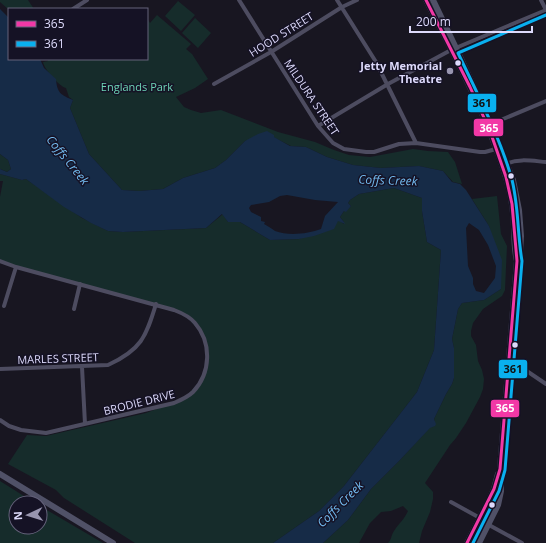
<svg xmlns="http://www.w3.org/2000/svg" width="546" height="543" font-family="'Open Sans',sans-serif">
  <style>
    .green { fill: #162c2b }
    .water { fill: #162b47; fill-rule: evenodd }
    .lines { fill: none; stroke-linecap: round; stroke-linejoin: round }
    .street { stroke: #4d4c60; stroke-width: 4 }
    .secondary { stroke: #505167; stroke-width: 6 }
    .bus-1-casing { stroke: #151225; stroke-width: 6 }
    .bus-2-casing { stroke: #151225; stroke-width: 6 }
    .bus-1 { stroke: #f238a6; stroke-width: 3 }
    .bus-2 { stroke: #09b0ef; stroke-width: 3 }
    .bus-dot { fill: #dddafb; stroke: #151225; stroke-width: 1.5 }
    .poi-dot { fill: #9895af; stroke: #151225; stroke-width: 1.5 }
    .labels { text-anchor: middle; dominant-baseline: central; stroke-width: 3; stroke-linejoin: round; paint-order: stroke }
    .street-label { font-size: 11px; fill: #dddafb; stroke: #151225 }
    .poi-label { font-size: 11px; font-weight: bold; fill: #dddafb; stroke: #151225; text-anchor: end }
    .park-label { font-size: 11px; fill: #6dd4b6; stroke: #151225 }
    .water-label { font-size: 12px; font-style: italic; fill: #73bbf0; stroke: #151225 }
    .line-badge { stroke: #151225; stroke-width: 1.5 }
    .badge-label { font-size: 11px; text-anchor: middle; font-weight: bold; fill: #fff }
    .pale-badge-label { font-size: 11px; text-anchor: middle; font-weight: bold; fill: #111 }
  </style>
  <rect width="100%" height="100%" fill="#181621"/>
  <!-- green -->
  <path class="green" d="M0,0H28L34,9H9V10L0,2Z
    M178,1L195,15L181,31L165,16Z
    M157,15L191,44L186,49L192,54L208,79L195,88L176,97L184,107L191,110L201,113L221,110L278,132L315,142L334,150L349,155L370,157L413,149L428,151L448,152L455,162L462,184L453,182L443,171L419,166L381,168L353,165L327,157L306,147L291,146L273,137L245,141L226,160L215,168L183,178L163,189L139,191L122,190L89,154L70,108L73,100L69,97L66,88C60,87 44,69 43,62L48,61L47,59H147V18L150,23Z
    M195,18L211,33L198,48L182,33Z
    M0,154L8,160L11,169L7,172L0,169Z
    M0,174L22,180L26,179L82,218L108,231L123,232L206,228L223,214L228,222H240L270,240L299,239L336,223L338,220L344,224V222L340,217L344,211L351,206L348,203L350,200L359,194L394,188L422,198V211L427,242L441,250L434,350L417,392L344,486L319,511L273,543H135L64,498L56,490L8,464L27,435L46,436L146,413L183,399L200,382L207,363L203,335L185,315L0,261V197L3,181H0Z
    M497,196L501,234L507,246L505,290L502,296L483,309L473,323L471,331V336L476,345L478,361L482,370L484,379L483,389L480,397L466,423L456,438L450,445L425,483L433,492V499L430,512L422,531L419,543H388C392,539 391,535 394,531C399,523 404,520 408,511L403,506L391,511L381,512L370,523L359,543H323L348,520L371,489L400,460L435,422L434,419L446,394L452,384L454,378V348L452,339L458,309L462,303L484,300L501,289L489,226L472,199Z
    M0,481L35,503H16V527H40V506L103,543H0Z"/>
  <!-- water -->
  <path class="water" d="M0,9L9,18V59H40L44,68L56,79C57,93 61,95 73,100L70,108L89,154L122,190L139,191L163,189L183,178L215,168L226,160L245,141L258,134L267,131L274,135V137L290,146L306,147L327,157L353,165L381,168L419,166L443,171L452,182L460,184L466,190L489,226L502,260L501,289L484,300L462,303L458,309L452,339L454,348V378L452,384L446,394L434,419L436,424L435,426L430,428L400,460L371,489L348,520L323,543H273L319,511L344,486L417,392L434,350L441,250L427,242L422,211V198L394,188L359,194L350,200L348,203L351,206L346,212L344,211L340,217L344,222L345,224L338,221L334,229L314,236L299,239L270,240L240,222H228L222,214L206,228L123,232L108,231L91,223L64,207L26,179L22,180L0,174V169L7,172L11,169L8,160L0,154ZM287,195L315,200L338,202L325,216L321,229C308,234 288,236 275,231C272,229 268,226 264,224L265,222L261,221V217L251,212L249,208L251,205L269,202L280,196ZM469,223L479,230L488,245L496,266L495,278L484,293L476,291L473,284V278L468,266L466,228Z"/>
  <g class="lines">
    <!-- street -->
    <path class="street" d="M239,0L318,126L333,143L344,149L366,152H374L399,144L416,143L480,152H485L496,149
      M337,0L376,62L416,143
      M541,0L546,10
      M73,9L87,0
      M214,84L271,52L342,7L357,0
      M489,125L546,101
      M318,126L388,84L451,50L546,10
      M506,164C518,158 533,161 546,162
      M0,261L16,267L174,310C182,313 190,317 195,323C212,343 211,373 193,392C188,397 181,400 174,403L46,433L21,430L9,426L0,420
      M4,306L16,267
      M74,309L80,284
      M509,359L546,384
      M82,367L85,424
      M0,369L108,365C141,350 146,337 156,304
      M451,502L480,518
      M489,525L522,543"/>
    <!-- secondary -->
    <path class="secondary" d="M426,0C455,57 487,115 506,177C509,188 512,201 513,213C515,229 513,245 517,261
      M433,0L456,48L491,124L513,180L519,210L521,236L520,252L517,261L500,469L501,491L498,505L479,543
      M0,474L113,543
      M467,543L490,498L494,489L498,474"/>
    <!-- bus-1 casing -->
    <g class="bus-1-casing">
      <path id="bus-1" d="M426,0L470,87L490,131L506,177L512,204L517,261L500,469L494,489L467,543"/>
    </g>
    <!-- bus-2 casing -->
    <g class="bus-2-casing">
      <path id="bus-2" d="M473,543L499,491L505,470L522,261C517,233 519,204 511,176C498,133 477,93 458,53L546,15"/>
    </g>
    <!-- bus-1 -->
    <use href="#bus-1" class="bus-1"/>
    <!-- bus-2 -->
    <use href="#bus-2" class="bus-2"/>
  </g>
  <!-- markers -->
  <g class="bus-dot">
    <circle cx="458" cy="63" r="3.5"/>
    <circle cx="511" cy="176" r="3.5"/>
    <circle cx="515" cy="345" r="3.5"/>
    <circle cx="492" cy="505" r="3.5"/>
  </g>
  <circle class="poi-dot" cx="450" cy="71" r="4"/>
  <g class="labels">
    <!-- street labels -->
    <g class="street-label">
      <text transform="translate(281 34) rotate(-32)">HOOD STREET</text>
      <text transform="translate(312 97) rotate(56)">MILDURA STREET</text>
      <text transform="translate(58 358) rotate(-2)">MARLES STREET</text>
      <text transform="translate(139 402) rotate(-14)">BRODIE DRIVE</text>
    </g>
    <!-- poi labels -->
    <g class="poi-label">
      <text x="442" y="65">Jetty Memorial<tspan x="442" dy="13">Theatre</tspan></text>
    </g>
    <!-- park labels -->
    <g class="park-label">
      <text x="137" y="86">Englands Park</text>
    </g>
    <!-- water labels -->
    <g class="water-label">
      <text transform="translate(68 160) rotate(51)">Coffs Creek</text>
      <text transform="translate(388 180) rotate(2)">Coffs Creek</text>
      <text transform="translate(340 504) rotate(-45)">Coffs Creek</text>
    </g>
  </g>
  <g class="line-badge">
    <rect x="467" y="93" width="30" height="20" rx="4" fill="#09b0ef"/>
    <rect x="473" y="118" width="31" height="19" rx="4" fill="#f238a6"/>
    <rect x="498" y="359" width="30" height="20" rx="4" fill="#09b0ef"/>
    <rect x="490" y="399" width="30" height="19" rx="4" fill="#f238a6"/>
  </g>
  <g class="badge-label">
    <text x="489" y="132">365</text>
    <text x="505" y="412">365</text>
  </g>
  <g class="pale-badge-label">
    <text x="482" y="107">361</text>
    <text x="513" y="373">361</text>
  </g>
  <!-- legend -->
  <rect x="8" y="8" width="140" height="52" fill="#151225" stroke="#65627b"/>
  <rect x="16" y="21" width="20" height="6" fill="#f238a6" stroke="#65627b"/>
  <text x="44" y="28" font-size="12" fill="#dddafb">365</text>
  <rect x="16" y="41" width="20" height="6" fill="#09b0ef" stroke="#65627b"/>
  <text x="44" y="48" font-size="12" fill="#dddafb">361</text>
  <!-- north arrow -->
  <g transform="translate(28 515) rotate(266)"><circle r="19" fill="#151225" stroke="#65627b"/>
  <path d="M0-3L7 15L0 10L-7 15Z" fill="#9895af"/>
  <text y="-6" font-size="11" font-weight="bold" text-anchor="middle" fill="#dddafb">N</text>
  </g>
  <!-- scale -->
  <path d="M410 26v6h122v-6" fill="none" stroke="#dddafb" stroke-width="2"/>
  <text x="416" y="26" font-size="12" fill="#dddafb" stroke="#151225" stroke-width="3" paint-order="stroke">200 m</text>
</svg>
